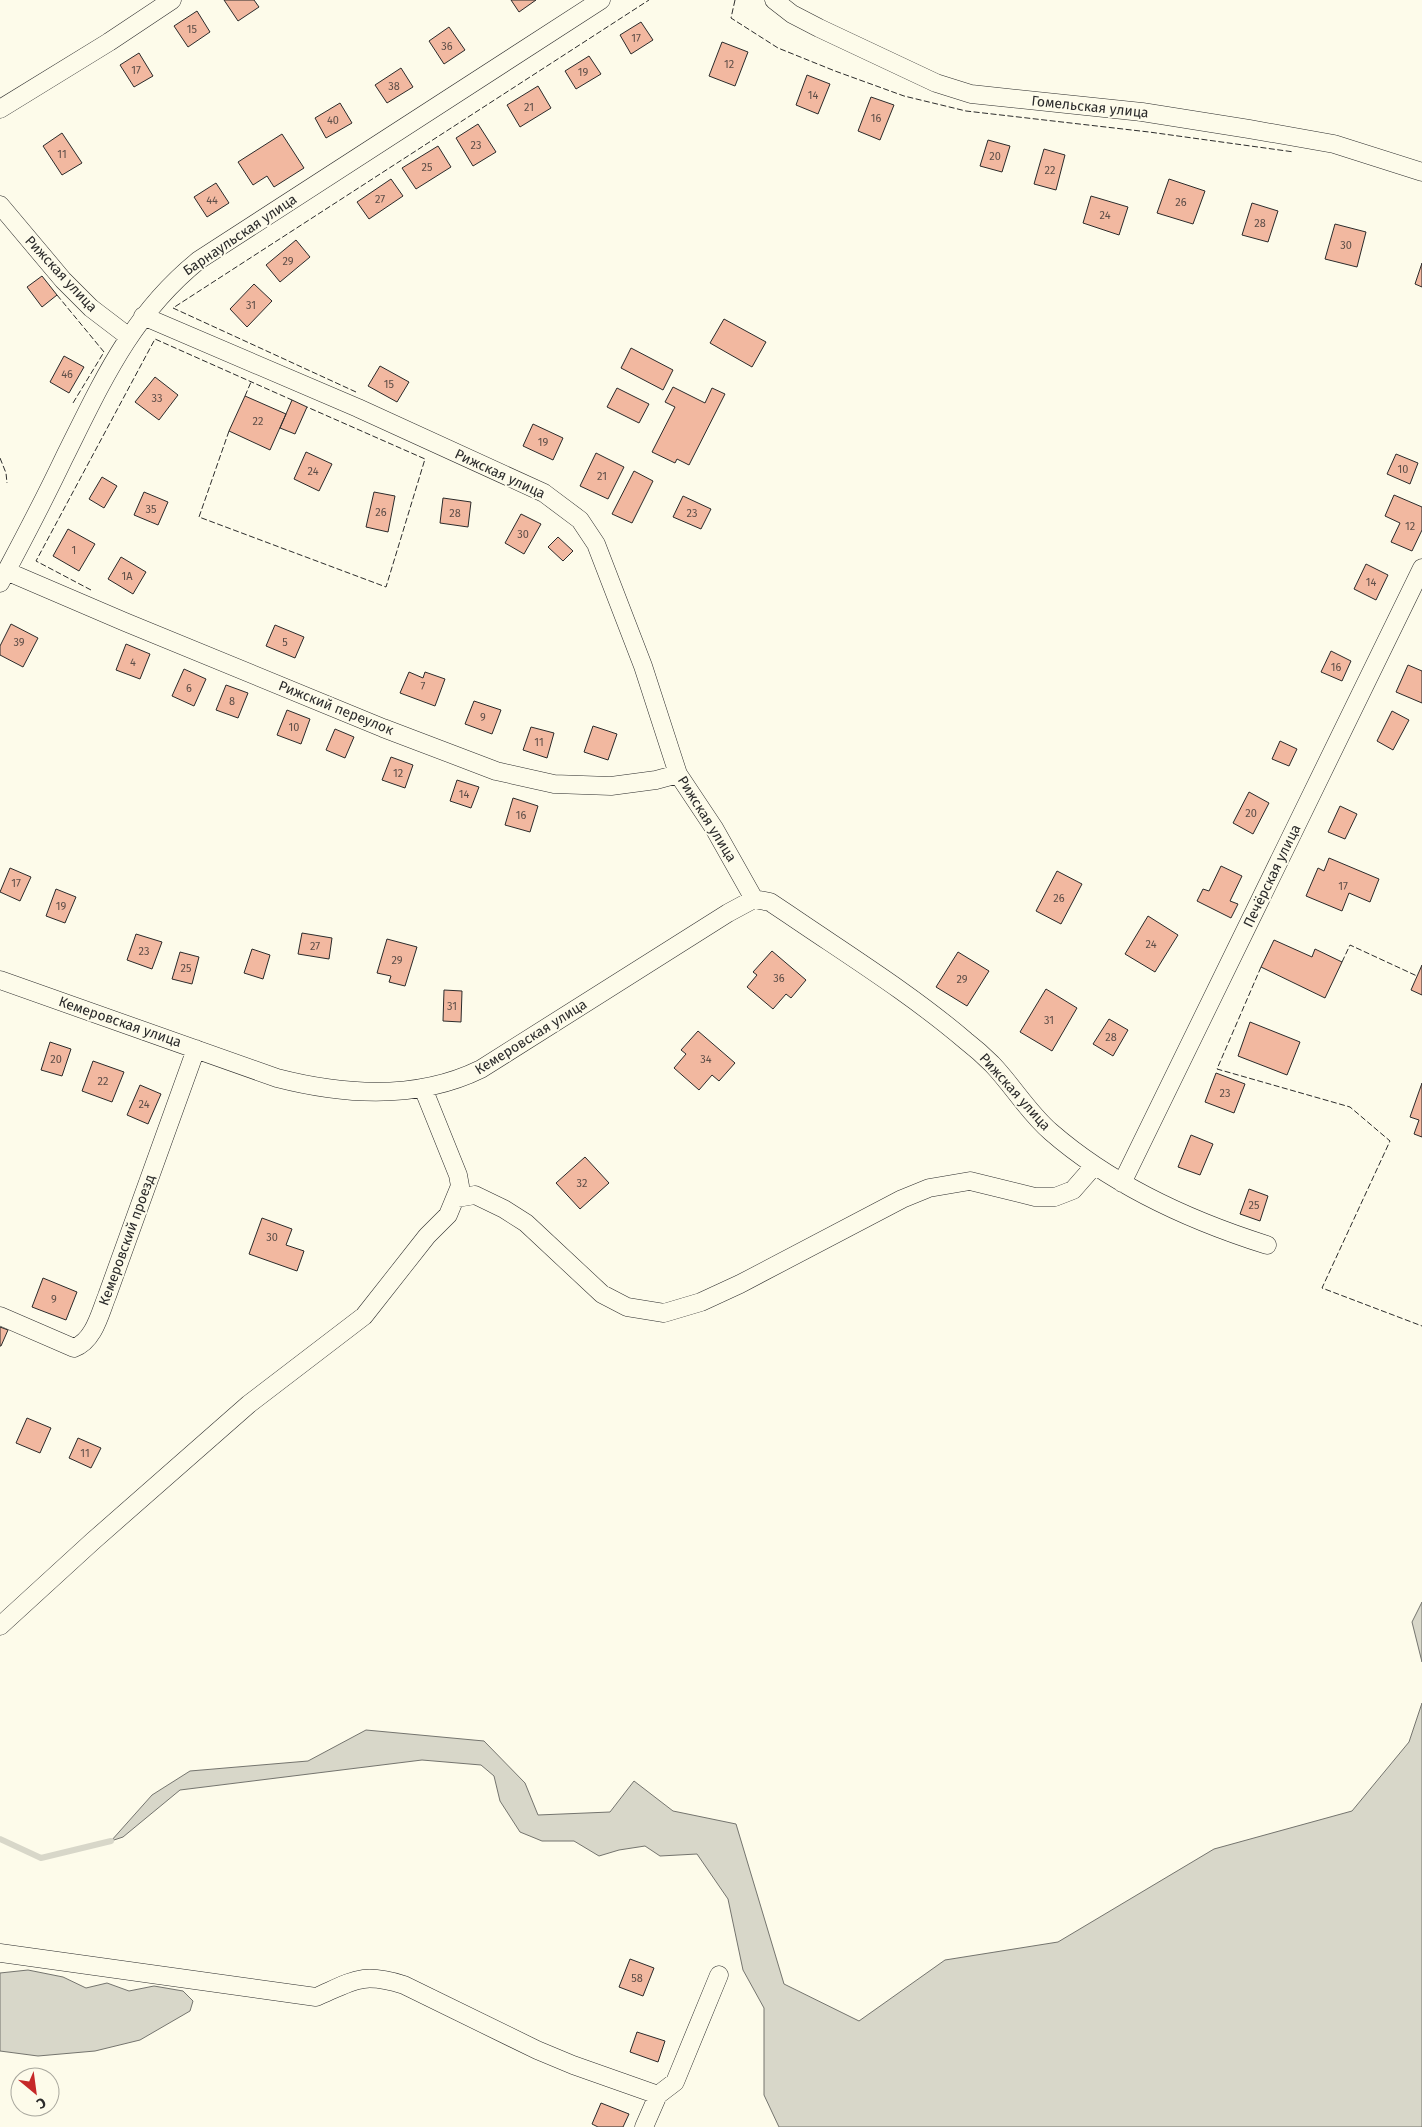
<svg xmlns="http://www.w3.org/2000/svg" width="1422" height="2127" font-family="'Fira Sans',sans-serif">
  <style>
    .water { fill: #d8d7c9; stroke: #74746e }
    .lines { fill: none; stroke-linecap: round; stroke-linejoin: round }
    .stream { stroke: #d8d7c9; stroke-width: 6 }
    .building { fill: #f2b8a0; stroke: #2b2b2b }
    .minor-casing { stroke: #2b2b2b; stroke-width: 19 }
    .minor { stroke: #fdfbea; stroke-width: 18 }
    .fence { stroke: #2b2b2b; stroke-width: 1; stroke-dasharray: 6 2.5; stroke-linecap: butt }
    .labels { text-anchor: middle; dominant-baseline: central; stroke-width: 4; stroke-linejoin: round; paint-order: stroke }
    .number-label { font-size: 11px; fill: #5d4e48 }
    .street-label { font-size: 14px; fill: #2b2b2b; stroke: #fdfbea }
  </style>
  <rect width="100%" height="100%" fill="#fdfbea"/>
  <!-- water -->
  <path class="water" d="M1422,1602V1662L1412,1622Z
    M1422,1703V2127H779L764,2095V2008L743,1970L728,1899L697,1854L660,1856L645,1846L619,1850L599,1856L574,1841H542L520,1832L500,1801L494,1776L481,1765L422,1760L180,1790L123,1837L111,1841L152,1795L190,1771L308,1761L366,1730L484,1741L525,1783L538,1815L610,1812L634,1781L673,1811L736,1824L784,1984L859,2021L945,1960L1058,1942L1214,1849L1352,1811L1409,1742Z
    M28,1970L63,1977L86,1988L107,1983L129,1991L154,1986L183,1991L193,2001L190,2011L140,2040L95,2051L38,2056L0,2051V1973Z"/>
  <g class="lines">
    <!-- stream -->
    <path class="stream" d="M0,1839L41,1858L111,1841"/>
  </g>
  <!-- building -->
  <path class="building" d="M224,0H254L259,7L238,21Z
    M511,0H536L519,12Z
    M197,11L210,32L188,47L174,26Z
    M641,22L653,40L631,54L620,35Z
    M449,27L465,50L444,64L429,41Z
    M722,42L748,52L735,86L709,76Z
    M139,53L153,76L134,87L120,65Z
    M589,56L601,74L576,89L565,71Z
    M401,68L413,87L387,103L375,85Z
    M807,75L830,84L818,114L796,105Z
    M538,86L551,108L520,127L507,105Z
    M871,97L894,105L880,140L858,131Z
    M340,103L352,123L326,138L315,118Z
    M478,124L496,152L473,166L456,138Z
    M62,133L82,163L62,175L43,146Z
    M282,134L304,168L274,187L267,176L253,185L238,162Z
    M988,140L1010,146L1002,172L980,166Z
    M438,146L451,167L416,189L402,168Z
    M1044,149L1065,155L1056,190L1034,184Z
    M391,179L403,196L369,219L357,202Z
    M1169,179L1205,191L1193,224L1157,213Z
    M216,183L229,203L207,217L194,197Z
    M1091,196L1128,207L1119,235L1083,223Z
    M1252,203L1278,211L1268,242L1242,235Z
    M1335,224L1366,232L1357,267L1325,259Z
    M296,240L310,257L280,282L266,265Z
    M1422,263V287L1415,284Z
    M42,276L57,295L42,307L27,287Z
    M254,284L272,301L247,327L230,309Z
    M724,319L766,342L752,367L710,343Z
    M631,348L673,370L663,390L621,368Z
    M64,356L84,367L69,393L50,382Z
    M380,366L409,382L397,402L368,386Z
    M155,377L178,395L159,420L135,402Z
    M673,387L705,403L712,388L725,394L689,465L677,459L675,463L652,452L675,407L665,402Z
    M617,388L649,404L639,423L607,407Z
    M245,396L286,414L270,450L229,431Z
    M292,400L307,407L295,434L280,428Z
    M533,424L563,438L553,460L523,446Z
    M306,452L332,464L319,491L294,479Z
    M596,453L624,467L608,499L580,486Z
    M1396,454L1418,463L1410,484L1387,474Z
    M634,471L653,481L632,523L612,514Z
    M102,477L117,486L104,508L89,499Z
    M144,492L168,502L158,525L134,515Z
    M374,492L395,496L388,532L366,527Z
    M1394,495L1422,507V530L1412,551L1391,542L1400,523L1385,516Z
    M683,496L711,509L701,529L673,517Z
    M443,498L471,502L468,527L440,523Z
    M521,514L541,524L524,554L505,543Z
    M68,529L95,544L79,571L53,556Z
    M558,537L573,551L563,561L548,547Z
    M121,557L146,572L133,594L108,579Z
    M1366,564L1388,575L1376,600L1354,589Z
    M11,624L38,638L23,667L0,655V646Z
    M275,625L304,637L295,658L266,646Z
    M126,644L150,654L140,679L116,670Z
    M1331,651L1351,661L1342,681L1321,672Z
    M1408,665L1422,671V703L1396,692Z
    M184,669L206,679L194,706L172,696Z
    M409,672L423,678L425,672L445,679L435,706L400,693Z
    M226,685L248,693L238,718L216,710Z
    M474,701L501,710L492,734L465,724Z
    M287,710L310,719L301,744L277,735Z
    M1392,711L1409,720L1393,750L1377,741Z
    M593,726L617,734L608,760L584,752Z
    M531,727L554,733L547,758L523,750Z
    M335,729L354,737L345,758L326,750Z
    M1280,741L1297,749L1289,766L1272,759Z
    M391,757L413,765L405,788L382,780Z
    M457,780L479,787L471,808L450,801Z
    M1249,792L1269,803L1253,834L1233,823Z
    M513,798L538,806L530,832L505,825Z
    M1340,806L1357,814L1345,839L1328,832Z
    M1329,858L1379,879L1370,902L1349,893L1342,911L1306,896L1318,868L1324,871Z
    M1221,866L1242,876L1230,901L1238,904L1231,918L1197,901L1203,889L1209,891Z
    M10,868L31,877L20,901L0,892Z
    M1057,871L1082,884L1061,924L1036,911Z
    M56,889L76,897L65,923L46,916Z
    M1148,916L1178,935L1155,972L1125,954Z
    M302,933L332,938L329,959L298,954Z
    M136,934L162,942L152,969L127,960Z
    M387,939L417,947L405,986L389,982L391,976L377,973Z
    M1274,940L1312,957L1315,949L1342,962L1325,998L1261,967Z
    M252,949L270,955L263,979L244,973Z
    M772,951L806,980L791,998L786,994L773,1009L747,987L757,975L753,972Z
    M180,952L199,957L192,984L172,979Z
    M958,952L989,971L967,1006L936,987Z
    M1422,965V995L1411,990Z
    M1046,989L1077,1008L1052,1051L1020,1032Z
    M444,990L462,991L461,1022L443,1021Z
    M1109,1019L1128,1030L1113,1056L1093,1044Z
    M1250,1022L1300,1042L1287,1075L1238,1056Z
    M698,1031L735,1063L719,1081L712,1075L699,1090L674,1068L686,1054L681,1050Z
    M50,1042L71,1049L62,1076L41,1070Z
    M93,1061L124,1072L112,1102L82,1091Z
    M1216,1073L1245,1084L1234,1113L1205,1102Z
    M1422,1083V1137L1414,1134L1419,1120L1410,1117Z
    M140,1085L161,1094L148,1124L127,1115Z
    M1191,1135L1213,1144L1200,1175L1178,1167Z
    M585,1157L609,1183L580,1209L556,1183Z
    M1249,1189L1268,1196L1260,1221L1240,1214Z
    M262,1218L292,1229L286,1245L304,1251L297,1271L249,1254Z
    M43,1278L77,1292L66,1320L32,1307Z
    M0,1327L8,1330L1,1346H0Z
    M27,1418L51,1428L40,1453L16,1443Z
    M78,1438L101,1448L91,1468L69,1458Z
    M630,1959L654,1968L643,1996L619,1987Z
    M637,2032L665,2041L658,2062L630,2052Z
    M601,2103L629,2114L623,2127H598L592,2124Z"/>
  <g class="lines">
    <!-- minor casing -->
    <g class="minor-casing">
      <path id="minor" d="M774,0L792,14L819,28L936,83L971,94L1142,112L1249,129L1334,144L1422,172
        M0,109L109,42L172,0
        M0,205L63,280L91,308L129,337
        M143,316L358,408L544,493L580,520L596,544L643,666L678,774L714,828L754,899L770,902L788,914C848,955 911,994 966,1041C975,1048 984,1056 992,1064C1013,1086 1028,1112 1051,1132C1112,1185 1191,1221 1267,1245
        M6,571L125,622L383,728L496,771L554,784L611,786L656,780L678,774
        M0,583C22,542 44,500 64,458C102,382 131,315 199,260L601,0
        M0,980L277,1078C343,1095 418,1100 481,1069L728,913L754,899
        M1122,1183L1422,568
        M457,1198L475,1195L504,1209L526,1223L602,1294L627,1307L664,1313L701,1302L740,1284L902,1199L929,1188L970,1181L1035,1197H1055L1073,1190L1094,1166
        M0,1316L74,1348C94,1341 100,1313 107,1296L196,1049
        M0,1626L93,1541L249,1404L364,1316L427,1236L448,1215L460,1186L458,1175L423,1088
        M0,1953L316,1997C355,1980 362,1972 404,1985L537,2050L573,2065L658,2095
        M644,2127L658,2095L675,2082L719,1975"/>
    </g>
    <!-- minor -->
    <use href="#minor" class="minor"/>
    <!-- fence -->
    <path class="fence" d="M735,0L731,18L778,48L835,71L904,96L966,111L1149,132L1294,152
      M57,295L104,352L73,403
      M356,392L173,308L649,0
      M245,396L251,382
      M229,431L199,517L386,587L425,459L307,407
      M0,458L6,473L7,483
      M91,590L36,561L155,339L292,400
      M1342,962L1350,945L1417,976
      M1261,967L1217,1069L1350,1107L1390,1141L1322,1288L1422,1326"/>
  </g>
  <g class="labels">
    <!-- number labels -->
    <g class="number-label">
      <text x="192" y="29">15</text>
      <text x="636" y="38">17</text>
      <text x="447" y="46">36</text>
      <text x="729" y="64">12</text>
      <text x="136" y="70">17</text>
      <text x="583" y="72">19</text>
      <text x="394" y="86">38</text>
      <text x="813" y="95">14</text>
      <text x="529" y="107">21</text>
      <text x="876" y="118">16</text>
      <text x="333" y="120">40</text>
      <text x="476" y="145">23</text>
      <text x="62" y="154">11</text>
      <text x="995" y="156">20</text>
      <text x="427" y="167">25</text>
      <text x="1050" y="170">22</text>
      <text x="380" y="199">27</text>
      <text x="212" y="200">44</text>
      <text x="1181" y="202">26</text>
      <text x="1105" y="215">24</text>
      <text x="1260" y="223">28</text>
      <text x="1346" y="245">30</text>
      <text x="288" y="261">29</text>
      <text x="251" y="305">31</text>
      <text x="67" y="374">46</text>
      <text x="389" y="384">15</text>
      <text x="157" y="398">33</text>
      <text x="258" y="421">22</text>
      <text x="543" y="442">19</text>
      <text x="1403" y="469">10</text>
      <text x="313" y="471">24</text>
      <text x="602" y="476">21</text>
      <text x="151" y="509">35</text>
      <text x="381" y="512">26</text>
      <text x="455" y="513">28</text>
      <text x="692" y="513">23</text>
      <text x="1410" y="526">12</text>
      <text x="523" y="534">30</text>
      <text x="74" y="550">1</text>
      <text x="127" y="576">1А</text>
      <text x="1371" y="582">14</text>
      <text x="19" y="642">39</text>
      <text x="285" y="642">5</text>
      <text x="133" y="662">4</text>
      <text x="1336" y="667">16</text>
      <text x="423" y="686">7</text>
      <text x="189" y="688">6</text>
      <text x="232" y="701">8</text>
      <text x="483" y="717">9</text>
      <text x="294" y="727">10</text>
      <text x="539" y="742">11</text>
      <text x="398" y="773">12</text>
      <text x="464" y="794">14</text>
      <text x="1251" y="813">20</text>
      <text x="521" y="815">16</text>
      <text x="16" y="883">17</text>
      <text x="1343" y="886">17</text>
      <text x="1059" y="898">26</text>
      <text x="61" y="906">19</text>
      <text x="1151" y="944">24</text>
      <text x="315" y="946">27</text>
      <text x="144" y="951">23</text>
      <text x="397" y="960">29</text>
      <text x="186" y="968">25</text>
      <text x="779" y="978">36</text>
      <text x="962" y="979">29</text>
      <text x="452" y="1006">31</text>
      <text x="1049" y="1020">31</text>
      <text x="1111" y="1037">28</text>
      <text x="56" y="1059">20</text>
      <text x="706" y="1059">34</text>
      <text x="103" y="1081">22</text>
      <text x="1225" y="1093">23</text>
      <text x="144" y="1104">24</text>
      <text x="582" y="1183">32</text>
      <text x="1254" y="1205">25</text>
      <text x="272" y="1237">30</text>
      <text x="54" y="1299">9</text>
      <text x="85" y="1453">11</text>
      <text x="637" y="1978">58</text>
    </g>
    <!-- street labels -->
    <g class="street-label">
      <text transform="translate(1090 107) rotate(6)">Гомельская улица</text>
      <text transform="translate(240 235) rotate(-34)">Барнаульская улица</text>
      <text transform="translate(61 274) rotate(47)">Рижская улица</text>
      <text transform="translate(500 474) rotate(25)">Рижская улица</text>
      <text transform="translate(336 708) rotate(22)">Рижский переулок</text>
      <text transform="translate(707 819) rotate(58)">Рижская улица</text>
      <text transform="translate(1272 876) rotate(-64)">Печёрская улица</text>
      <text transform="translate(120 1022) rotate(19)">Кемеровская улица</text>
      <text transform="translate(531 1037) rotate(-32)">Кемеровская улица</text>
      <text transform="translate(1015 1092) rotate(48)">Рижская улица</text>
      <text transform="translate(127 1240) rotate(-70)">Кемеровский проезд</text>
    </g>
  </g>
  <!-- north arrow -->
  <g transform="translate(35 2092) rotate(151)"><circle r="24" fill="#fdfbea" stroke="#a9a89e"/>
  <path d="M0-4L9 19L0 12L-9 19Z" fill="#c62828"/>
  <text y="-8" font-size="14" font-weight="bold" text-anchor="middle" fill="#2b2b2b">С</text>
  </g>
</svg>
